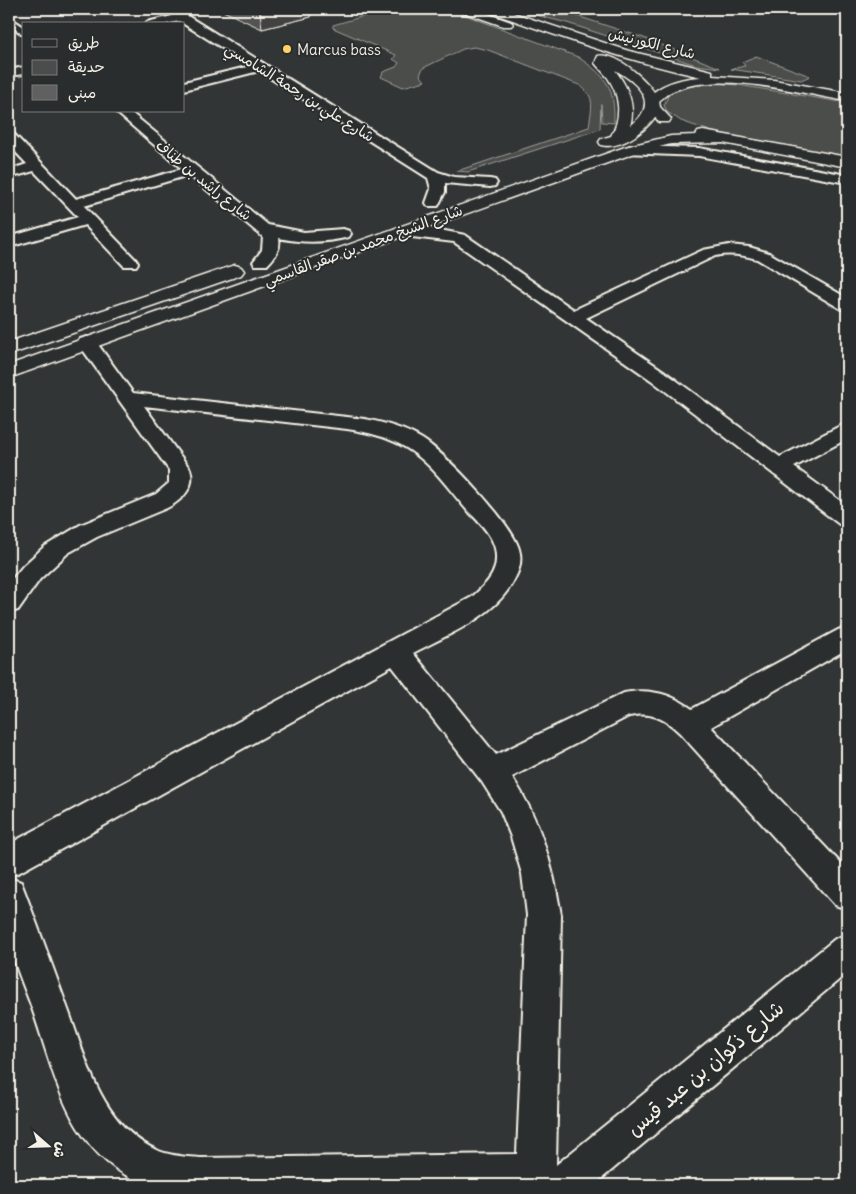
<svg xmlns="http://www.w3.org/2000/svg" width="856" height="1194" font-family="Delius,'Playpen Sans Arabic',sans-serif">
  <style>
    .green { fill: #4b4d4c; stroke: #a09f9a }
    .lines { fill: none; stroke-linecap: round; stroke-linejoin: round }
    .minor-casing { stroke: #f4f1e8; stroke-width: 4 }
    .secondary-casing { stroke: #f4f1e8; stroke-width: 3 }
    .minor { fill: #2a2d2e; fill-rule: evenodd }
    .secondary { fill: #2a2d2e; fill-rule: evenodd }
    .wall { fill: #525352; stroke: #f4f1e8 }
    .shaded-wall { fill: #424342; stroke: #f4f1e8 }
    .building { fill: #5f605f; stroke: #f4f1e8 }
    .poi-dot { fill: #ffd166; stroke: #2a2d2e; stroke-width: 2 }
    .labels { text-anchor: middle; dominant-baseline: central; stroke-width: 4; stroke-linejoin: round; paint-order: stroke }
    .far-street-label { font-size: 15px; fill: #f4f1e8; stroke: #2a2d2e }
    .far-poi-label { font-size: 15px; fill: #f4f1e8; stroke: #2a2d2e; text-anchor: start }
    .near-street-label { font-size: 21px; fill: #f4f1e8; stroke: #2a2d2e }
  </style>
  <rect width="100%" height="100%" fill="#323535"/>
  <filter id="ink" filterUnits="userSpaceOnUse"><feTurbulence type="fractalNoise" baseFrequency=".02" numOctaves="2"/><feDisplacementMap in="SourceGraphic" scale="10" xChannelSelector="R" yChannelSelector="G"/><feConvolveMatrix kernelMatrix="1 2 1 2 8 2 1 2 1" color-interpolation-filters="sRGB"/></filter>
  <g filter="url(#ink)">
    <!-- green -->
    <path class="green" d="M379,9H449L578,57C607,77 615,87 614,123L602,122L601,104L600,129L468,172L457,171L589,127C591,108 597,97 579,85L488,50L474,47L463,49L423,68L420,75L425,81L403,87L381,77L383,72L396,67L399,63L393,59L396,55L333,28V25L375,13Z
      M512,9H556L644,38L720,68L696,65L567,23Z
      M756,56L810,76L801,80L731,69L745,66L742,62Z
      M713,83L738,85L847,103V157L713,132L681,121L667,112L664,105L669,94L687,87Z"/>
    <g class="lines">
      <!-- minor casing -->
      <g class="minor-casing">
        <path id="minor" d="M163,9H175L186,15L438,172L454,177L490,179L495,180L497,183L495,186L490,187L445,183V192L438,206H428L426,203L431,189L428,178L259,71L184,90V82L251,66L179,21L166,24H146L147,22L172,16Z
          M9,17L24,27V35L9,25Z
          M24,67V74L9,76V70Z
          M115,111H129L268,225L304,232L343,229L349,231L351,234L349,237C326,243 301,243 279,238C281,249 275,257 267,265H255L253,262L262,250L263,237L189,175L84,206L136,260L138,263L136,266H124L85,225L9,247V237L78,217L34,171L9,178V170L27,164L9,145V133L14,134L76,199L182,169Z
          M630,146L699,148L847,175V183L699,156L625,153L623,150Z
          M401,227L430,228L465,235L574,310L703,250L729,245L749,247L769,253L847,298V310L841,309L757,259C743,255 729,253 715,256L586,318L665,372L780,457L840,426L847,424V439L794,467L847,506V526L839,524L651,380L454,242L395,235L393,232L395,229Z
          M87,337L94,339L133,393L365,419C385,423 404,428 422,439C446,454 511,522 519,549C522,559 520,569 515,578C497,616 449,634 413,653L496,755L624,693C649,688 672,694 692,709L838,630L847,627V649L711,727L847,870V909L835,905L680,733C665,718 650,711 629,716L512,777C540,819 553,866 561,915L556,1165L835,939L847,934V973L594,1185H146C70,1154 58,1085 34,1014C26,991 15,967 9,942C5,926 9,896 9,878L21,882C38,926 54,971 70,1015C88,1066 104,1128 159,1151C172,1156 187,1157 201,1158L517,1154L527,915L522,874L511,837L501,812L482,782L392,666L20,872L9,877V844L472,597C485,585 497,575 496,556C496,549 493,541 489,535C483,525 474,517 466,509C448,488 432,464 408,449C389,437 368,432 347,429L144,406L190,469C196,487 182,500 167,508L97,537L68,553L40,579L18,610L9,613V583L23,566L44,547L80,525L156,494L169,483V470L78,343L80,339Z"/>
      </g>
      <!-- secondary casing -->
      <g class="secondary-casing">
        <path id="secondary" d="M458,9H474L511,22L513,24L511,26H503L460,11Z
          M485,9H501L629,51L712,71V76L774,80L847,93V101C797,93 723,71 675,90C669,92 664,97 659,101L660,107L671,119L669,122H659L655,117C644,132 620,150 601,145L599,142L601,139L611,136C622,117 620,96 608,78C604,73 599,68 595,63L598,56C616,52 644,78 654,92C667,82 684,78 701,77C627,61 557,36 487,11ZM615,70C640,84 660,104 630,126C636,105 628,87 615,70Z
          M703,131L847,157V167L723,143L671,144L635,153L9,378V365L625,147L671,136L696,135L698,132Z
          M235,265L241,267L244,271L241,275L9,355V342Z"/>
      </g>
      <!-- minor -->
      <use href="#minor" class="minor"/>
      <!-- secondary -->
      <use href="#secondary" class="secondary"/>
    </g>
    <!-- wall -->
    <path class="wall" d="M219,9H310L311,17L262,29Z"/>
    <!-- shaded-wall -->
    <path class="shaded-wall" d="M274,9H310L311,17L262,29L260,12Z"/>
    <!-- building -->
    <path class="building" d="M252,9H274L260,12Z"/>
  </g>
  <!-- markers -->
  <circle class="poi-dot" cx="287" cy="49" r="5"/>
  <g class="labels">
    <!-- far-street labels -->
    <g class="far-street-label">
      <text transform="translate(652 43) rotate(14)">شارع الكورنيش</text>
      <text transform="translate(300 92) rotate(32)">شارع علي بن رحمة الشامسي</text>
      <text transform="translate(204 180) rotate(39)">شارع راشد بن طناف</text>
      <text transform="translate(363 245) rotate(-20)">شارع الشيخ محمد بن صقر القاسمي</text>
    </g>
    <!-- far-poi labels -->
    <g class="far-poi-label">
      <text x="297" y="49">Marcus bass</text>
    </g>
    <!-- near-street labels -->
    <g class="near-street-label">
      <text transform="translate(705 1068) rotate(-40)">شارع ذكوان بن عبد قيس</text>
    </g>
  </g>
  <!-- margin -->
  <rect width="856" height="1194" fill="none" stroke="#2a2d2e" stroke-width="30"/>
  <rect x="15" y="15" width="826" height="1164" fill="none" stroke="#f4f1e8" stroke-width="2" filter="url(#ink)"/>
  <!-- legend -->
  <rect x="22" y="22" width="162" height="90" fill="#2a2d2e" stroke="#7b7b78"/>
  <rect x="32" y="39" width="25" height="8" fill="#2a2d2e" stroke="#7b7b78"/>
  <text x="68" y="48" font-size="15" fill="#f4f1e8">طريق</text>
  <rect x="32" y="60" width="25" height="15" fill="#4b4d4c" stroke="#7b7b78"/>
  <text x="68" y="72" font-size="15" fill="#f4f1e8">حديقة</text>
  <rect x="32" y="85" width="25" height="15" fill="#5f605f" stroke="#7b7b78"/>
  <text x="68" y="98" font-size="15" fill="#f4f1e8">مبنى</text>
  <!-- north arrow -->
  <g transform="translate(48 1146) rotate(110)" stroke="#2a2d2e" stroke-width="4" paint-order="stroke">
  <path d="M0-4L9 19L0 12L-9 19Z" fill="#f4f1e8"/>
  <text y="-8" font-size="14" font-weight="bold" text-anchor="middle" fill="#f4f1e8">ش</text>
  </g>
</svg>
